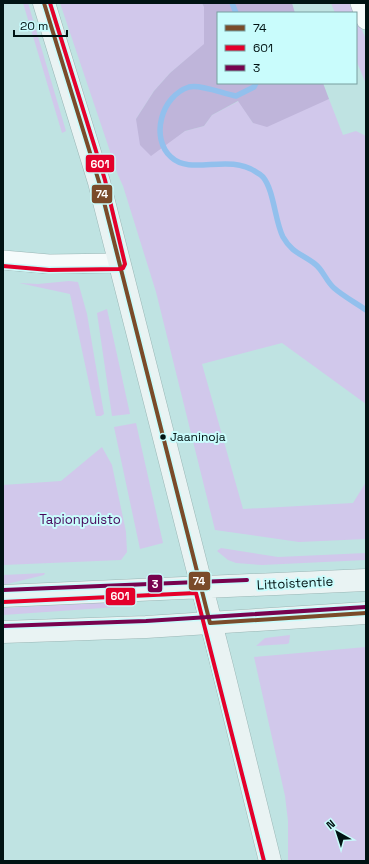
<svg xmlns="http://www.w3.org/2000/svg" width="369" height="864" font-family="'Space Grotesk',sans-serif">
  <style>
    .green { fill: #d1c8eb }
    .forest { fill: #bfb5da }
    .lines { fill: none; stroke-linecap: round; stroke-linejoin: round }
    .stream { stroke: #92c0ed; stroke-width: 5.5 }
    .street-casing { stroke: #9ab6b5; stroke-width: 20 }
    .secondary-casing { stroke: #9ab6b5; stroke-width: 23 }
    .street { stroke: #f5fbfb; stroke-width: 19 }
    .secondary { stroke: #e9f3f3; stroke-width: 22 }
    .bus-1-casing { stroke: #c9fcfc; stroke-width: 7 }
    .bus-2-casing { stroke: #c9fcfc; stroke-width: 7 }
    .bus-3-casing { stroke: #c9fcfc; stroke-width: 7 }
    .bus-1 { stroke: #7a4b2a; stroke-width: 4 }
    .bus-2 { stroke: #e4002b; stroke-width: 4 }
    .bus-3 { stroke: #77034e; stroke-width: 4 }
    .bus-dot { fill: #001313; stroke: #c9fcfc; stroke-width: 1.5 }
    .labels { text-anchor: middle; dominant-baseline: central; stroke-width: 4; stroke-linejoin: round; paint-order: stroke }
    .bus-label { font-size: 12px; fill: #001313; stroke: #c9fcfc; text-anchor: start }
    .park-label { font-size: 13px; fill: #46065a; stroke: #c9fcfc }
    .street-label { font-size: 13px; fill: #001313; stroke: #c9fcfc }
    .line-badge { stroke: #c9fcfc; stroke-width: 1.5 }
    .badge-label { font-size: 11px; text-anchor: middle; font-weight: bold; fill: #fff }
  </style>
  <rect width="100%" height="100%" fill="#bfe3e2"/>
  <!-- green -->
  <path class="green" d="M23,3H28L66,131L62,133Z
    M60,3H202L204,7L205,44L170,73L154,91L136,119L171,140L185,131L204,126L212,115L239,101L253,123L329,99L343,135L356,131L366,136V404L282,343L202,364L243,509L353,503L366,482V539L299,542L215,530L156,292L123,186L118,175Z
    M331,3H351L355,13H335Z
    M356,17L366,39V84L356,60Z
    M69,281L78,282L87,314L104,414L101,416H96L70,294L19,283L38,284Z
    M107,309L130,414L112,416L97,313Z
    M136,423L163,543L140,549L114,427Z
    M102,447L112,465L126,532L127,552L121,560L3,565V485L61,481Z
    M221,548L278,557L366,553V560L262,565L236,563L228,560L217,551Z
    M45,573L44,575L3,585V575Z
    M132,601V606L3,615V608Z
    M290,635L289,643L287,644L256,646L265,638Z
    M366,647V861H288V821L285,796L254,657Z"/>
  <!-- forest -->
  <path class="forest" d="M202,3H292L295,13H218V83H323L329,99L267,127L253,123L238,101L212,115L204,126L185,131L151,156L140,145L136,119L154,91L170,73L204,44V7Z"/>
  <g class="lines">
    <!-- stream -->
    <path class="stream" d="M232,3L236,13
      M256,83L254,87L236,96C224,94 200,84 189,87C161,96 150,138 171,157C191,176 228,153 256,172C258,173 261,175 263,177C274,190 275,222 283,237C292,253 302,254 315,264C323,270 326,281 334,288C343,296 356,303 366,310"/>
    <!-- street casing -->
    <g class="street-casing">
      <path id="street" d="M360,3L366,20
        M3,260L49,264L119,263"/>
    </g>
    <!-- secondary casing -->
    <g class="secondary-casing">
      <path id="secondary" d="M44,3L99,182L222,666L270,861
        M3,596L366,580
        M3,632L146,627L366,613"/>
    </g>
    <!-- street -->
    <use href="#street" class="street"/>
    <!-- secondary -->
    <use href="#secondary" class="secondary"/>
    <!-- bus-1 casing -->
    <g class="bus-1-casing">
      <path id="bus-1" d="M44,3L99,182L210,623L366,613"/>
    </g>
    <!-- bus-2 casing -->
    <g class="bus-2-casing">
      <path id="bus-2" d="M3,266L49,270L119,269L123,268L125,264L105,180L50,3
        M3,602L196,593L264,861"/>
    </g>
    <!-- bus-3 casing -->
    <g class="bus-3-casing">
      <path id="bus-3" d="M3,590L247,580
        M3,626L146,621L366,607"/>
    </g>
    <!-- bus-1 -->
    <use href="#bus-1" class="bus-1"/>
    <!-- bus-2 -->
    <use href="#bus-2" class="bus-2"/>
    <!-- bus-3 -->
    <use href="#bus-3" class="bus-3"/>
  </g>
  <!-- markers -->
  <circle class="bus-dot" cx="163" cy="437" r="3.5"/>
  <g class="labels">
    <!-- bus labels -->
    <g class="bus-label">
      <text x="170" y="437">Jaaninoja</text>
    </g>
    <!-- park labels -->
    <g class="park-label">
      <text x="80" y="519">Tapionpuisto</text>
    </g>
    <!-- street labels -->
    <g class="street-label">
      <text transform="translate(295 583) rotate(-3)">Littoistentie</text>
    </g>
  </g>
  <g class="line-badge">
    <rect x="85" y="154" width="30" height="19" rx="4" fill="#e4002b"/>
    <rect x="91" y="184" width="22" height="20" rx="4" fill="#7a4b2a"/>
    <rect x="188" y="571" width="23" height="20" rx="4" fill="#7a4b2a"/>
    <rect x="147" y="574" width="16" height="19" rx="4" fill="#77034e"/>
    <rect x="105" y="587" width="31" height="19" rx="4" fill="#e4002b"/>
  </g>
  <g class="badge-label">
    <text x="100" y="168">601</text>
    <text x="102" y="198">74</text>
    <text x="199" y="585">74</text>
    <text x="155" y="588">3</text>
    <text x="120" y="600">601</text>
  </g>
  <!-- border -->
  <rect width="369" height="864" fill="none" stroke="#001313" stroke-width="8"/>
  <!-- legend -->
  <rect x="217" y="12" width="140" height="72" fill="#c9fcfc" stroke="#799f9f"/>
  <rect x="225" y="25" width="20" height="6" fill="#7a4b2a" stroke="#799f9f"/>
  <text x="253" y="32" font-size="12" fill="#001313">74</text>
  <rect x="225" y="45" width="20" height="6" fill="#e4002b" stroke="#799f9f"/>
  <text x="253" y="52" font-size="12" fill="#001313">601</text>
  <rect x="225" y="65" width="20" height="6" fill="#77034e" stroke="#799f9f"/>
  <text x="253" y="72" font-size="12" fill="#001313">3</text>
  <!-- north arrow -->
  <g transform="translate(337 832) rotate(321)" stroke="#c9fcfc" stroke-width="3" paint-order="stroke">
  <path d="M0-3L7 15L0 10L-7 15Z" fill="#001313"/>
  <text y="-6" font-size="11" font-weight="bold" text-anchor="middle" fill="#001313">N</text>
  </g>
  <!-- scale -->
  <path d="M14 30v6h53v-6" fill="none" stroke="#001313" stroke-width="2"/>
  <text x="20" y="30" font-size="12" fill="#001313" stroke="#c9fcfc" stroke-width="3" paint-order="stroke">20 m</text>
</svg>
